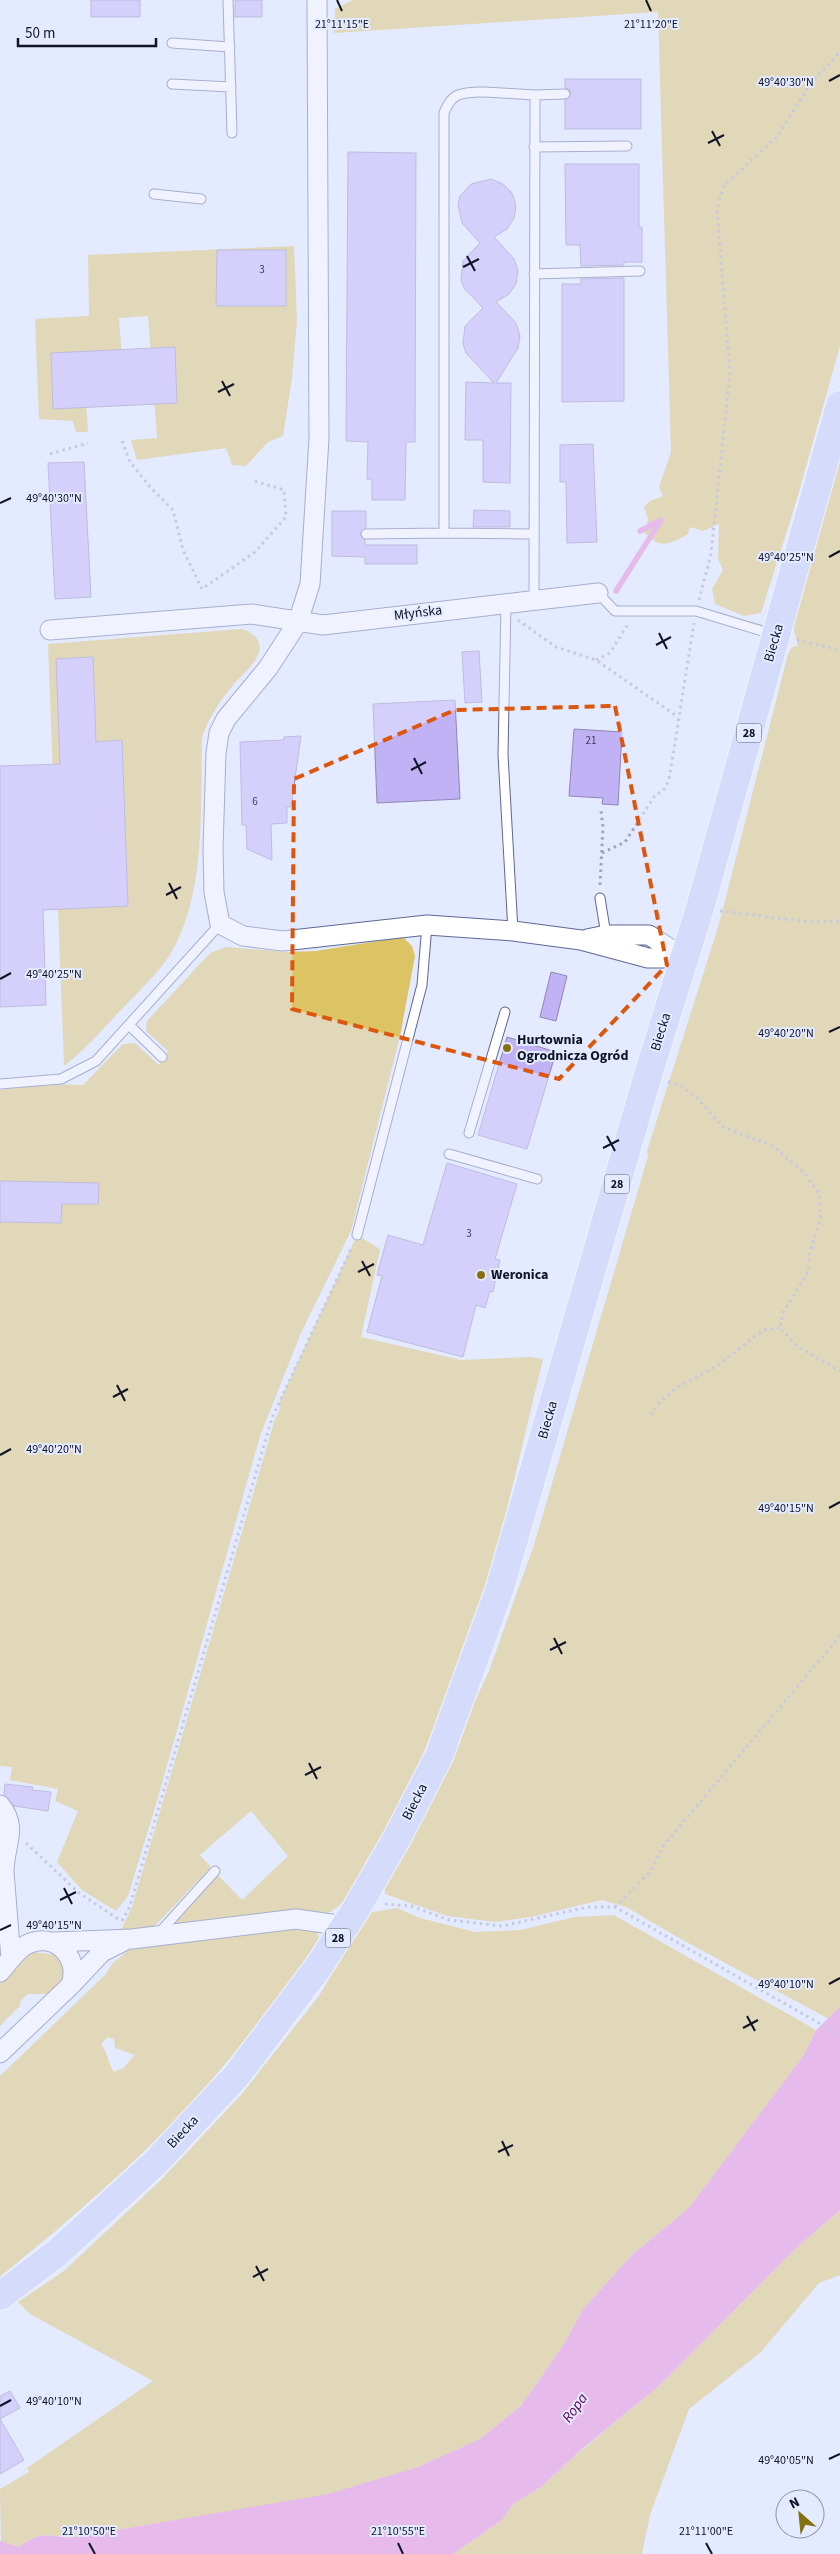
<svg xmlns="http://www.w3.org/2000/svg" width="840" height="2554" font-family="'Source Sans 3',sans-serif">
  <style>
    .green { fill: #dcc364; fill-rule: evenodd }
    .water { fill: #e884d5 }
    .lines { fill: none; stroke-linecap: round; stroke-linejoin: round }
    .stream { stroke: #e884d5; stroke-width: 5.5 }
    .building { fill: #c1b2f5; stroke: #9085b6 }
    .lane-casing { stroke: #5e6895; stroke-width: 11 }
    .street-casing { stroke: #5e6895; stroke-width: 21 }
    .primary-casing { stroke: #fff; stroke-width: 30 }
    .path { stroke: #a0a5b9; stroke-width: 3; stroke-dasharray: 2.5 4; stroke-linecap: butt }
    .lane { stroke: #fff; stroke-width: 9 }
    .street { stroke: #fff; stroke-width: 19 }
    .primary { stroke: #c2cbf5; stroke-width: 28 }
    .marked { fill: none; stroke: #dd560d; stroke-width: 4; stroke-dasharray: 10 6; stroke-linejoin: round }
    .ticks { fill: none; stroke: #101426; stroke-width: 2 }
    .poi-dot { fill: #856f0f; stroke: #e4eaff; stroke-width: 2 }
    .labels { text-anchor: middle; dominant-baseline: central; stroke-width: 4; stroke-linejoin: round; paint-order: stroke }
    .number-label { font-size: 11px; fill: #3c3c5a }
    .shield { fill: #e4eaff; stroke: #505467; stroke-width: 1 }
    .shield-label { font-size: 12px; font-weight: bold; fill: #101426 }
    .street-label { font-size: 14px; fill: #101426; stroke: #e4eaff }
    .poi-label { font-size: 14px; font-weight: bold; fill: #101426; stroke: #e4eaff; text-anchor: start }
    .water-label { font-size: 15px; font-style: italic; fill: #620156; stroke: #e4eaff }
    .ticks-label { font-size: 12px; text-anchor: middle; fill: #101426; stroke: #e4eaff; stroke-width: 4; stroke-linejoin: round; paint-order: stroke }
  </style>
  <rect width="100%" height="100%" fill="#e4eaff"/>
  <!-- green -->
  <path class="green" d="M353,0H840V346L797,499L761,613L744,616L715,604L712,589L723,570L718,559L719,524L703,531L690,527L688,534C670,544 660,550 645,533L648,519L644,507L650,501L663,496L659,487L671,452L658,12L334,33L335,9Z
    M294,246L297,321L292,378L283,436L268,442L246,466L232,465L226,448L137,460L131,440L157,438L148,316L119,318L122,360L83,363L88,432H76L73,421L39,419L35,319L89,316L88,255Z
    M840,456V2007L829,2019L679,1938L626,1907L602,1900L531,1917L495,1922L447,1916L385,1894V1886L399,1864L489,1671L534,1545L648,1156L647,1151L719,924L788,654L792,647L798,646L793,625Z
    M242,629C253,632 264,642 258,655C254,665 242,675 235,683C220,700 210,716 202,737C200,805 207,892 171,953C158,974 138,992 121,1010C103,1029 85,1050 64,1066L48,644Z
    M403,937L412,946L415,956L400,1036L351,1231L301,1333L260,1436L157,1801L128,1896L116,1911L82,1890L57,1862L78,1811L55,1801L58,1789L10,1780L12,1767L0,1766V1090L50,1084L83,1085L123,1044L135,1043L159,1065L168,1051L146,1031L147,1021L210,953L226,947L288,952L316,951Z
    M357,1235L380,1249L361,1337L461,1360L530,1357L543,1359C516,1469 492,1588 449,1693C421,1766 383,1835 343,1902L331,1912L164,1931L216,1873L242,1900L288,1856L251,1811L200,1855L211,1867L150,1931L119,1934L132,1907L275,1419L281,1407L278,1405Z
    M397,1908L420,1918L475,1932L520,1930L575,1917L614,1915L816,2030L804,2055L689,2208L633,2254L583,2309L564,2344L521,2406L480,2439L418,2467L328,2495L70,2538C46,2535 39,2532 19,2547L1,2543L0,2489L29,2472L27,2468L153,2381L30,2314L18,2302L64,2271L160,2181L241,2095L319,1996L368,1913Z
    M251,1927L315,1928L319,1937L310,1953C270,2007 231,2061 185,2110C128,2171 64,2224 0,2277V2076L106,1974L112,1964L136,1944ZM108,2037L114,2039L115,2048L135,2055L123,2068L114,2072C108,2063 108,2053 101,2044Z
    M24,1951L57,1955L69,1973L67,1984L50,1994H28L21,2000L20,2006L0,2026V1978Z
    M840,2210V2275L819,2283L761,2352L689,2409L650,2515L642,2554H453L502,2520L513,2504L541,2487L578,2453L659,2386L794,2250Z"/>
  <!-- water -->
  <path class="water" d="M840,2007V2210L794,2250L659,2386L582,2449L541,2487L513,2504L502,2520L453,2554H0V2541L19,2547C39,2532 46,2535 70,2538L328,2494L418,2467L480,2439L521,2406L564,2344L583,2309L633,2254L689,2208L804,2055L816,2030Z"/>
  <g class="lines">
    <!-- stream -->
    <path class="stream" d="M616,591L661,520L640,531"/>
  </g>
  <!-- building -->
  <path class="building" d="M91,0H140V17H91Z
    M235,0H262V17H235Z
    M565,79H641V129H565V100L571,94L570,90L565,88Z
    M348,152L416,153L415,442H406L405,500H372V479H367L368,442L346,441Z
    M565,164H639V227H642V262H624V265L581,266L580,245H566Z
    M491,179L503,184L512,193L516,206L514,218L507,229L494,237L514,259L518,271L516,284L509,294L496,302L516,323L520,336L518,348L496,383H511L510,483L483,482V440H465L466,382L494,383L466,353L463,344L465,326L483,308L464,288L461,280L463,261L480,243L462,223L458,205L460,196L471,184Z
    M217,250H286V306H216Z
    M624,278V401L562,402V284H581V279Z
    M175,347L177,403L53,409L51,353Z
    M593,444L597,542L567,543L566,482H560V445Z
    M84,462L91,597L55,599L48,463Z
    M474,510L510,511V527H473Z
    M332,511H366V528L360,534L365,540V545H417V564H365V557L332,556Z
    M479,651L482,702L465,703L462,652Z
    M93,657L96,742L122,740L128,906L43,910L46,1005L0,1007V766L60,764L56,659Z
    M455,700L460,799L377,803L373,704Z
    M574,729L622,732L618,805L602,804L603,798L569,796Z
    M301,736L291,807H287V823L271,824L272,860L247,849L246,825H242L240,742L284,740V737Z
    M551,972L567,976L556,1021L540,1017Z
    M507,1037L556,1052L527,1149L478,1135Z
    M447,1163L517,1184L495,1259L500,1260L493,1292L490,1291L485,1308L476,1305L463,1357L367,1332L382,1276L377,1275L388,1235L423,1245Z
    M0,1181L99,1183L98,1204H62L61,1223L0,1222Z
    M5,1784L33,1787L32,1790L51,1792L48,1811L14,1806L4,1795Z
    M10,2391L20,2408L0,2419L24,2460L0,2474V2396Z"/>
  <g class="lines">
    <!-- lane casing -->
    <g class="lane-casing">
      <path id="lane" d="M228,0L232,133
        M172,43L230,47
        M172,84L231,87
        M535,95L565,94
        M534,147L627,146
        M154,194L201,199
        M534,274L640,271
        M366,534L444,533
        M533,534L444,533V113C447,106 450,99 458,95C477,88 514,95 535,95L534,600
        M598,593L615,611H696L772,634
        M506,603L503,755L513,931
        M600,898L606,935
        M129,1025L162,1057
        M0,1084L61,1079L96,1061L220,924
        M469,1133L505,1012
        M449,1154L537,1179
        M357,1235L422,985L427,925
        M159,1933L215,1871"/>
    </g>
    <!-- street casing -->
    <g class="street-casing">
      <path id="street" d="M317,0L319,438L310,584L298,622L268,668L226,719L219,733L216,753L213,849L214,892L220,924L243,936L283,941L427,925L513,931L581,940L648,958H684
        M50,630L252,614L323,625L598,593
        M587,939L606,935H649L684,958
        M0,1805C19,1828 4,1845 4,1872
        M0,1872H4L11,1959
        M54,1942L132,1939L296,1919L345,1926
        M0,1972C7,1964 15,1952 24,1946C53,1929 81,1956 71,1985L0,2053
        M71,1985L102,1952L124,1941"/>
    </g>
    <!-- primary casing -->
    <g class="primary-casing">
      <path id="primary" d="M0,2296L57,2253L156,2162L237,2075L319,1966L356,1909L397,1838L439,1756L499,1591L648,1075L700,908L840,405"/>
    </g>
    <!-- path -->
    <path class="path" d="M122,441L130,462L150,487L173,510L183,550L202,589L255,552L286,517L284,490L251,480
      M50,454L88,443
      M699,600L711,554L730,372L717,210L724,185L777,137L810,84L840,52
      M518,620L556,647L596,660L678,717
      M797,640L840,650
      M596,660L610,653L628,624
      M602,853L625,842L656,794L663,791L669,780L694,623
      M600,885L603,827L601,811
      M720,911L810,922L840,921
      M668,1082L681,1086L698,1099L723,1127L773,1146L804,1173L819,1194L821,1215L810,1253L808,1272L783,1313L780,1328L798,1347L840,1371
      M651,1415L659,1403L675,1389L718,1365L758,1334L767,1329L780,1328
      M26,1843L78,1892L121,1921
      M385,1904L411,1906L449,1920L502,1926L588,1907H615L840,2035
      M615,1907L650,1872L664,1845L840,1636
      M122,1921L130,1906L272,1418L352,1247"/>
    <!-- lane -->
    <use href="#lane" class="lane"/>
    <!-- street -->
    <use href="#street" class="street"/>
    <!-- primary -->
    <use href="#primary" class="primary"/>
  </g>
  <!-- marked area -->
  <path d="M0 0H840V2554H0ZM615,706L667,965L559,1079L292,1009L294,779L455,710Z" fill="#e4eaff" fill-opacity=".55" fill-rule="evenodd"/>
  <path class="marked" d="M615,706L667,965L559,1079L292,1009L294,779L455,710Z"/>
  <!-- ticks -->
  <path class="ticks" d="M337,0L342,11M646,0L651,11M829,81L840,75M712,131L720,146M708,143L724,135M467,256L475,271M463,267L479,259M222,381L230,396M218,392L234,384M0,503L11,498M829,557L840,551M659,633L667,649M656,645L671,637M414,758L422,774M411,770L426,762M169,883L177,899M166,895L181,887M0,979L11,973M829,1032L840,1027M607,1136L615,1151M603,1148L619,1140M362,1261L370,1276M358,1272L374,1264M117,1385L125,1401M113,1397L128,1389M0,1455L11,1449M829,1508L840,1502M554,1638L562,1654M550,1650L566,1642M309,1763L317,1779M305,1775L321,1767M64,1888L72,1904M60,1900L76,1892M0,1930L11,1925M829,1984L840,1978M747,2016L755,2031M743,2028L758,2020M502,2141L509,2156M498,2152L513,2145M256,2266L264,2281M253,2277L268,2269M0,2406L11,2400M829,2459L840,2454M89,2543L95,2554M398,2543L403,2554M706,2543L712,2554"/>
  <!-- markers -->
  <g class="poi-dot">
    <circle cx="507" cy="1048" r="5"/>
    <circle cx="481" cy="1275" r="5"/>
  </g>
  <g class="labels">
    <!-- number labels -->
    <g class="number-label">
      <text x="262" y="269">3</text>
      <text x="591" y="740">21</text>
      <text x="255" y="801">6</text>
      <text x="469" y="1233">3</text>
    </g>
    <!-- shield labels -->
    <g class="shield">
      <rect x="736.5" y="723.5" width="25" height="19" rx="4"/>
      <rect x="604.5" y="1174.5" width="25" height="19" rx="4"/>
      <rect x="325.5" y="1928.5" width="25" height="19" rx="4"/>
    </g>
    <g class="shield-label">
      <text x="749" y="733">28</text>
      <text x="617" y="1184">28</text>
      <text x="338" y="1938">28</text>
    </g>
    <!-- street labels -->
    <g class="street-label">
      <text transform="translate(418 613) rotate(-7)">Młyńska</text>
      <text transform="translate(774 643) rotate(-74)">Biecka</text>
      <text transform="translate(661 1032) rotate(-73)">Biecka</text>
      <text transform="translate(548 1420) rotate(-74)">Biecka</text>
      <text transform="translate(415 1802) rotate(-63)">Biecka</text>
      <text transform="translate(183 2132) rotate(-47)">Biecka</text>
    </g>
    <!-- poi labels -->
    <g class="poi-label">
      <text x="517" y="1040">Hurtownia<tspan x="517" dy="16">Ogrodnicza Ogród</tspan></text>
      <text x="491" y="1275">Weronica</text>
    </g>
    <!-- water labels -->
    <g class="water-label">
      <text transform="translate(575 2408) rotate(-54)">Ropa</text>
    </g>
  </g>
  <g class="ticks-label">
    <text x="342" y="28">21°11'15"E</text>
    <text x="651" y="28">21°11'20"E</text>
    <text x="786" y="86">49°40'30"N</text>
    <text x="54" y="502">49°40'30"N</text>
    <text x="786" y="561">49°40'25"N</text>
    <text x="54" y="978">49°40'25"N</text>
    <text x="786" y="1037">49°40'20"N</text>
    <text x="54" y="1453">49°40'20"N</text>
    <text x="786" y="1512">49°40'15"N</text>
    <text x="54" y="1929">49°40'15"N</text>
    <text x="786" y="1988">49°40'10"N</text>
    <text x="54" y="2405">49°40'10"N</text>
    <text x="786" y="2464">49°40'05"N</text>
    <text x="89" y="2535">21°10'50"E</text>
    <text x="398" y="2535">21°10'55"E</text>
    <text x="706" y="2535">21°11'00"E</text>
  </g>
  <!-- north arrow -->
  <g transform="translate(800 2514) rotate(333)"><circle r="24" fill="#e4eaff" stroke="#8f94a8"/>
  <path d="M0-4L9 19L0 12L-9 19Z" fill="#856f0f"/>
  <text y="-8" font-size="14" font-weight="bold" text-anchor="middle" fill="#101426">N</text>
  </g>
  <!-- scale -->
  <path d="M18 38v8h138v-8" fill="none" stroke="#101426" stroke-width="2.5"/>
  <text x="25" y="38" font-size="15" fill="#101426" stroke="#e4eaff" stroke-width="4" paint-order="stroke">50 m</text>
</svg>
